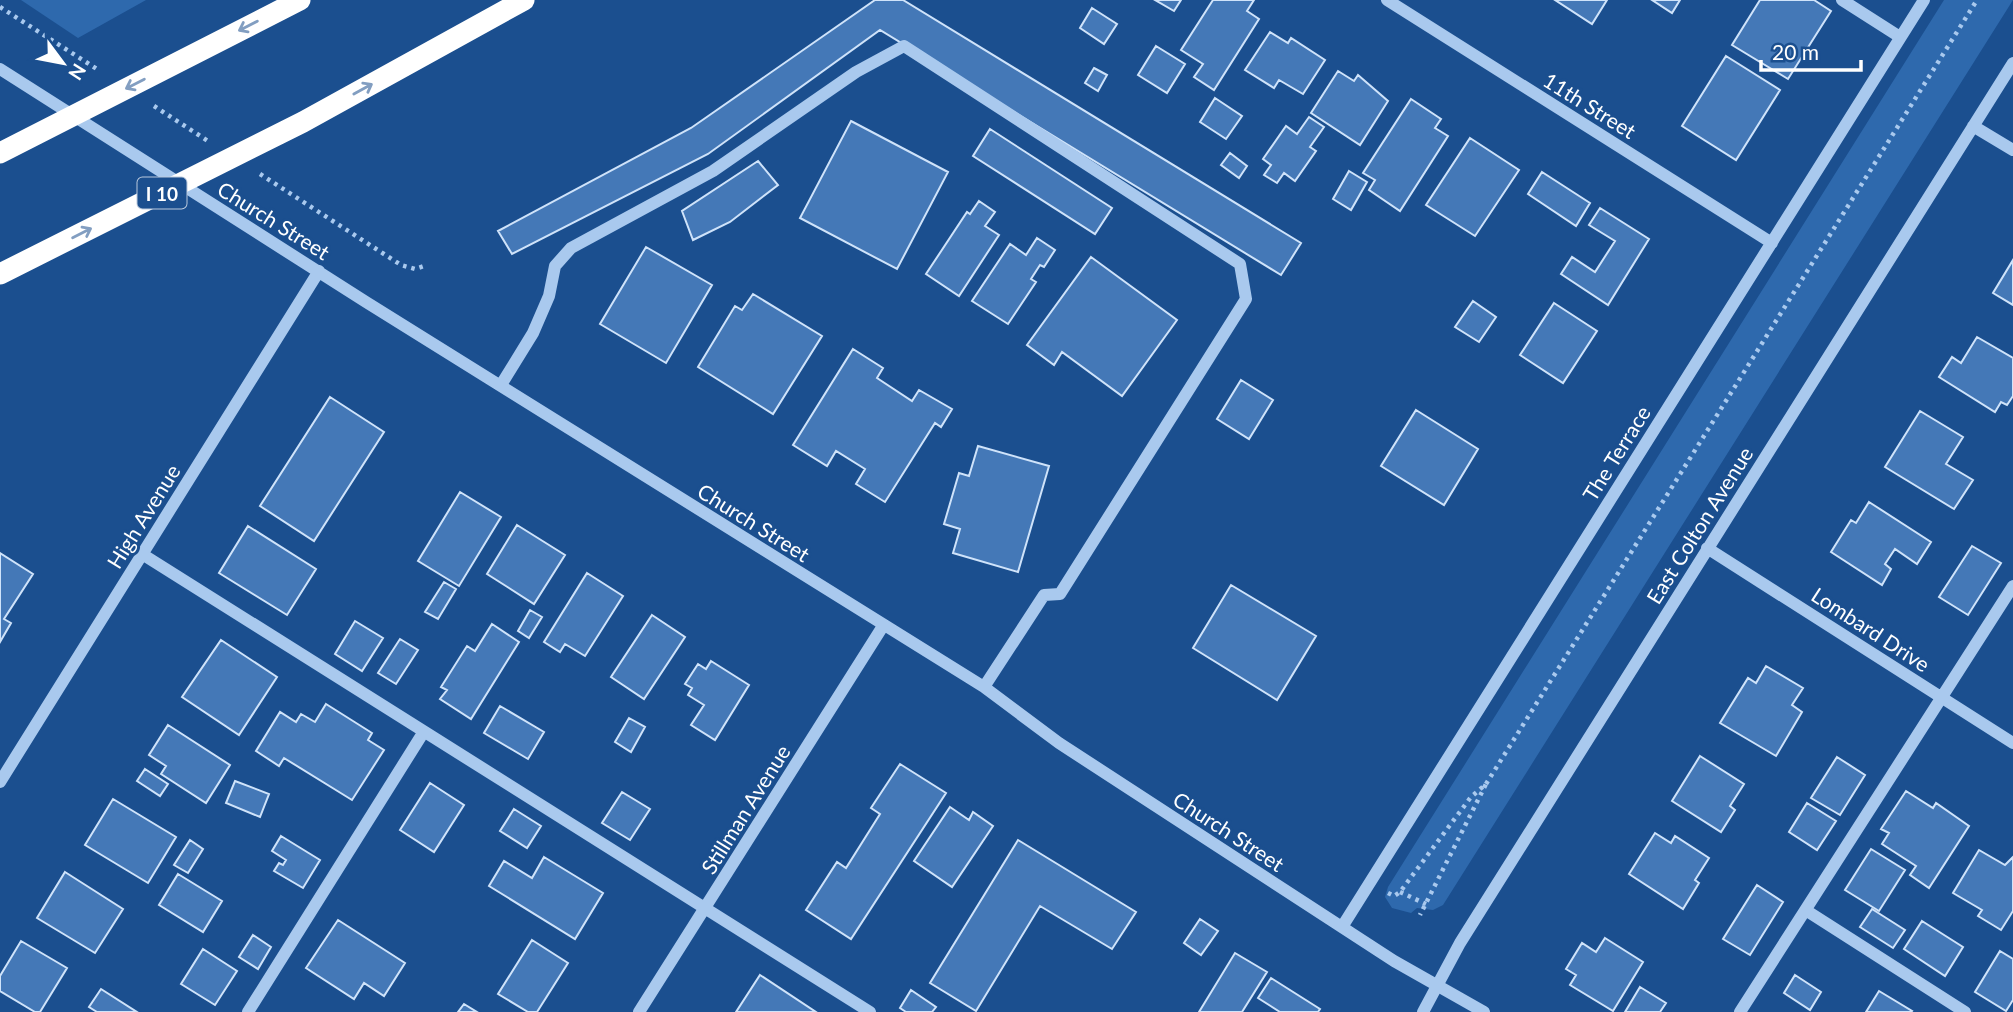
<svg xmlns="http://www.w3.org/2000/svg" width="2013" height="1012" font-family="Lato,sans-serif">
  <style>
    .green { fill: #2e69ad }
    .building { fill: #4478b7; stroke: #cfe3fa; stroke-width: 2 }
    .lines { fill: none; stroke-linecap: round; stroke-linejoin: round }
    .path { stroke: #a9c9ee; stroke-width: 4.5; stroke-dasharray: 3.5 5; stroke-linecap: butt }
    .minor { stroke: #a9c9ee; stroke-width: 12 }
    .highway { stroke: #fff; stroke-width: 21 }
    .oneway { stroke: #829ec1 }
    .labels { text-anchor: middle; dominant-baseline: central; stroke-width: 6; stroke-linejoin: round; paint-order: stroke }
    .shield { fill: #1b4f8f; stroke: #bbcadd; stroke-width: 2 }
    .shield-label { font-size: 19px; font-weight: bold; fill: #fff }
    .street-label { font-size: 21px; fill: #fff; stroke: #1b4f8f }
  </style>
  <rect width="100%" height="100%" fill="#1b4f8f"/>
  <!-- green -->
  <path class="green" d="M21,0H146L78,38Z
    M1944,0H2013L1443,905L1433,910L1417,908L1411,913L1392,908L1385,897L1388,887Z"/>
  <!-- building -->
  <path class="building" d="M875,0H903L1301,243L1281,275L880,30L708,154L512,254L498,231L691,128Z
    M1155,0H1181L1174,11Z
    M1213,0H1254L1247,11L1259,19L1214,90L1194,77L1203,64L1181,50Z
    M1555,0H1607L1592,24Z
    M1652,0H1680L1672,13Z
    M1760,0H1814L1831,11L1788,79L1732,45Z
    M1092,8L1117,24L1104,44L1080,28Z
    M1270,32L1288,43L1291,38L1325,60L1303,94L1279,80L1274,88L1245,70Z
    M1156,46L1185,64L1167,93L1138,75Z
    M1726,56L1780,90L1736,160L1682,126Z
    M1094,68L1107,75L1098,91L1085,83Z
    M1338,71L1354,81L1358,75L1388,101L1360,145L1311,113Z
    M1215,98L1242,116L1226,139L1200,122Z
    M1411,99L1441,119L1435,128L1448,136L1400,211L1369,190L1375,180L1363,173Z
    M1309,117L1324,127L1310,147L1316,151L1295,181L1284,173L1277,183L1264,175L1271,165L1263,159L1286,126L1297,134Z
    M851,121L948,172L897,269L800,218Z
    M990,129L1112,208L1095,234L973,156Z
    M1470,138L1519,170L1475,236L1426,205Z
    M1230,153L1247,166L1239,178L1221,165Z
    M758,161L778,185L730,222L693,240L682,211Z
    M1349,171L1367,182L1351,210L1333,199Z
    M1542,172L1590,203L1576,226L1528,194Z
    M979,201L995,212L985,226L999,235L959,296L926,274L967,212L970,214Z
    M1600,208L1649,239L1608,305L1561,274L1572,257L1595,272L1615,241L1589,225Z
    M1037,238L1055,250L1044,267L1040,265L1031,279L1036,282L1008,324L972,301L1010,244L1026,255Z
    M646,247L712,285L666,363L600,324Z
    M1091,257L1177,320L1122,396L1062,352L1054,365L1027,345Z
    M2013,260V305L1993,293Z
    M753,294L822,336L773,414L698,367L735,306L742,310Z
    M1473,301L1496,317L1479,342L1455,327Z
    M1554,303L1597,331L1563,383L1520,355Z
    M1977,337L2013,358V396L2007,405L2001,402L1995,412L1939,377L1952,357L1961,363Z
    M853,349L883,368L877,378L912,401L919,390L952,409L941,427L935,423L885,502L856,484L865,469L836,451L827,466L793,445Z
    M1241,380L1273,400L1249,439L1217,419Z
    M330,397L384,432L314,541L260,506Z
    M1416,410L1478,449L1444,505L1381,466Z
    M1920,411L1963,437L1946,464L1973,480L1954,509L1885,467Z
    M978,446L1049,466L1018,572L953,553L960,529L944,524L959,473L969,476Z
    M460,492L501,517L459,586L418,561Z
    M1869,502L1931,542L1917,564L1895,549L1885,564L1891,569L1882,585L1831,552L1851,520L1856,523Z
    M517,525L565,555L534,604L487,574Z
    M248,526L316,569L287,615L219,573Z
    M1972,546L2001,563L1968,615L1939,597Z
    M0,553L33,574L4,619L11,623L0,642Z
    M587,573L623,596L585,656L565,644L560,652L544,642Z
    M444,582L456,589L438,619L425,612Z
    M1231,585L1316,636L1277,700L1193,648Z
    M530,610L542,617L529,638L518,631Z
    M652,615L685,637L644,699L611,677Z
    M355,621L383,638L362,671L335,654Z
    M492,624L519,642L471,719L440,699L447,690L441,687L467,646L475,651Z
    M400,639L418,650L396,684L378,673Z
    M221,640L277,677L239,735L182,697Z
    M711,661L749,685L715,740L691,725L704,705L688,695L692,688L685,684L698,664L706,669Z
    M1766,666L1803,688L1792,705L1802,712L1776,756L1720,723L1748,678L1756,683Z
    M326,704L372,733L368,740L384,750L352,800L284,758L279,766L256,751L280,712L296,722L301,714L315,722Z
    M500,706L544,732L528,759L484,733Z
    M629,718L645,727L631,752L615,742Z
    M168,725L230,765L206,803L161,774L166,766L149,755Z
    M1700,756L1744,784L1730,806L1735,810L1721,832L1672,801Z
    M1837,757L1865,775L1840,815L1811,798Z
    M900,764L946,793L851,939L806,910L837,862L846,868L880,814L871,808Z
    M145,769L168,784L160,796L137,781Z
    M235,781L269,794L260,817L226,803Z
    M430,783L464,805L434,852L400,830Z
    M1906,791L1933,808L1936,803L1969,826L1929,888L1910,875L1916,866L1882,844L1889,833L1881,829Z
    M622,792L650,809L630,840L602,823Z
    M113,799L176,837L148,883L85,845Z
    M1807,803L1836,821L1817,850L1789,832Z
    M950,807L969,820L973,812L993,826L952,887L914,861Z
    M514,809L541,826L527,848L500,831Z
    M1655,833L1671,843L1675,836L1709,858L1695,880L1699,883L1683,909L1629,874Z
    M281,836L320,860L303,888L274,871L279,863L283,865L286,860L272,851Z
    M190,840L203,849L188,873L174,865Z
    M1018,840L1136,912L1112,949L1040,906L976,1011L930,983Z
    M1871,849L1905,870L1879,911L1845,890Z
    M1979,850L2005,865L2013,857V911L2001,930L1978,916L1982,910L1953,893Z
    M544,857L603,893L575,939L489,886L504,861L532,878Z
    M65,872L123,909L95,953L37,918Z
    M178,874L222,901L203,932L159,905Z
    M1757,885L1783,902L1750,955L1723,939Z
    M1872,909L1905,930L1893,948L1860,927Z
    M1200,919L1218,931L1201,955L1184,943Z
    M338,920L405,963L384,996L364,983L354,999L306,968Z
    M1922,921L1963,947L1945,976L1904,949Z
    M253,935L271,947L258,969L239,957Z
    M1605,938L1643,962L1613,1011L1570,985L1576,975L1566,969L1582,943L1596,952Z
    M532,940L568,963L537,1012H528L498,994Z
    M21,941L67,968L40,1012H35L0,991V976Z
    M203,949L237,971L215,1005L181,984Z
    M2000,951L2013,959V1000L2006,1011L1975,992Z
    M1235,953L1267,972L1242,1012H1199Z
    M760,975L816,1012H736Z
    M1795,975L1821,992L1810,1010L1784,993Z
    M1271,978L1320,1009L1318,1012H1280L1258,998Z
    M1640,987L1666,1003L1660,1012H1625Z
    M101,989L137,1012H97L89,1007Z
    M911,990L936,1007L932,1012H906L900,1008Z
    M1879,991L1912,1011L1911,1012H1866Z
    M464,1004L477,1012H458Z"/>
  <g class="lines">
    <!-- path -->
    <path class="path" d="M0,7L100,71
      M154,106L208,141
      M260,174L401,265L415,269L427,265
      M1486,784L1977,0
      M1400,892L1426,904
      M1388,893L1394,896L1400,892L1471,797L1486,784L1420,915"/>
    <!-- minor -->
    <path class="minor" d="M1387,0L1772,243
      M1842,0L1900,37
      M0,69L366,302L984,687L1059,743L1394,961L1484,1012
      M1973,126L2013,150
      M501,385L533,333L549,296L555,266L571,248L713,171L856,72L904,46L1240,264L1246,299L1060,594L1044,595L984,687
      M1707,548L2013,743
      M142,554L870,1012
      M0,782L319,271
      M1807,911L1965,1012
      M1342,927L1924,0
      M248,1012L423,733
      M639,1012L883,626
      M1423,1012L1460,943L2013,63
      M1740,1012L2013,586"/>
    <!-- highway -->
    <path class="highway" d="M0,153L300,0
      M0,274L303,122L524,0"/>
  </g>
  <!-- one-way arrows -->
  <defs><path id="oneway-shaft" d="M-6 0H5M1.5-3L5.5 0L1.5 3" fill="none" stroke-width="1.6" stroke-linecap="round" stroke-linejoin="round" transform="scale(1.75)"/></defs>
  <g class="oneway">
    <use href="#oneway-shaft" transform="translate(248 26) rotate(153)"/>
    <use href="#oneway-shaft" transform="translate(135 84) rotate(153)"/>
    <use href="#oneway-shaft" transform="translate(363 89) rotate(-29)"/>
    <use href="#oneway-shaft" transform="translate(82 233) rotate(-27)"/>
  </g>
  <g class="labels">
    <!-- shield labels -->
    <rect class="shield" x="137.5" y="177.5" width="49" height="31" rx="5"/>
    <g class="shield-label">
      <text x="162" y="193">I 10</text>
    </g>
    <!-- street labels -->
    <g class="street-label">
      <text transform="translate(1590 105) rotate(32)">11th Street</text>
      <text transform="translate(274 220) rotate(32)">Church Street</text>
      <text transform="translate(1616 453) rotate(-58)">The Terrace</text>
      <text transform="translate(143 516) rotate(-58)">High Avenue</text>
      <text transform="translate(754 522) rotate(32)">Church Street</text>
      <text transform="translate(1699 525) rotate(-58)">East Colton Avenue</text>
      <text transform="translate(1871 629) rotate(33)">Lombard Drive</text>
      <text transform="translate(745 809) rotate(-58)">Stillman Avenue</text>
      <text transform="translate(1229 831) rotate(33)">Church Street</text>
    </g>
  </g>
  <!-- north arrow -->
  <g transform="translate(63 63) rotate(122)" stroke="#1b4f8f" stroke-width="5" paint-order="stroke">
  <path d="M0-5L12 26L0 18L-12 26Z" fill="#ffffff"/>
  <text y="-10" font-size="19" font-weight="bold" text-anchor="middle" fill="#ffffff">N</text>
  </g>
  <!-- scale -->
  <path d="M1761 60v10h100v-10" fill="none" stroke="#ffffff" stroke-width="3.5"/>
  <text x="1772" y="60" font-size="21" fill="#ffffff" stroke="#1b4f8f" stroke-width="5" paint-order="stroke">20 m</text>
</svg>
